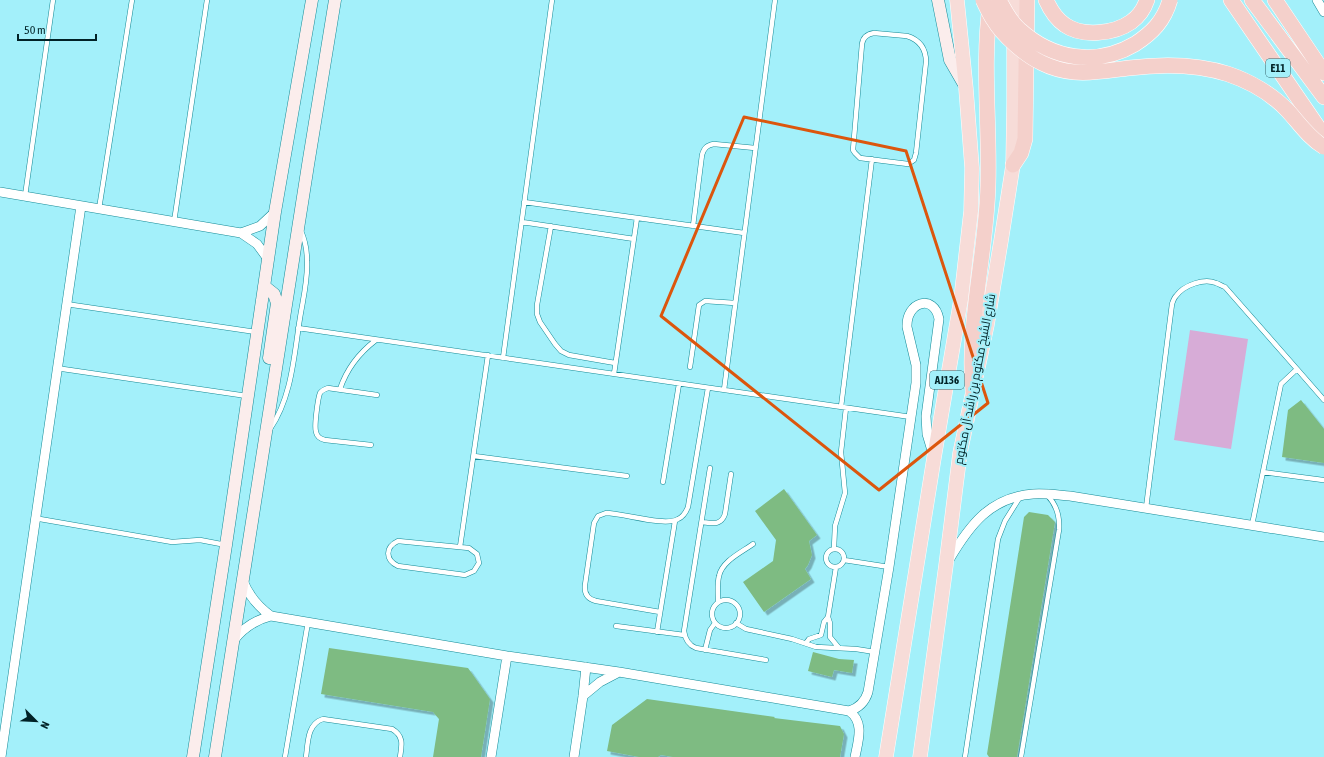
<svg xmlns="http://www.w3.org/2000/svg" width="1324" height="757" font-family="'Asap Condensed',Cairo,sans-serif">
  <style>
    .green { fill: #d7acd7 }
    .building { fill: #7ebb82; filter: url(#shadow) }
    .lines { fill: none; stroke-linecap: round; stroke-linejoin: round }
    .service-casing { stroke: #158b97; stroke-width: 5.5 }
    .minor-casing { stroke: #158b97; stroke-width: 10 }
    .secondary-casing { stroke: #158b97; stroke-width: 13 }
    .primary-casing { stroke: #fff; stroke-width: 15 }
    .trunk-casing { stroke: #fff; stroke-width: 16 }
    .service { stroke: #fff; stroke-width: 4.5 }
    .minor { stroke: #fff; stroke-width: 9 }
    .secondary { stroke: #fbedec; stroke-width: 12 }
    .primary { stroke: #f7dcd8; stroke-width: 14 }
    .trunk { stroke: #f4d0cb; stroke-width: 15 }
    .trunk-bridge-casing { stroke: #fff; stroke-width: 16; stroke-linecap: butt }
    .trunk-bridge { stroke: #f4d0cb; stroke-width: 15 }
    .marked { fill: none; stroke: #dc560d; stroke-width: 3; stroke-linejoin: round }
    .labels { text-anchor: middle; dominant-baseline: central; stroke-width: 4; stroke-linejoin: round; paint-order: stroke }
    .shield { fill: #a3f0fa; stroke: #326066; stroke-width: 1 }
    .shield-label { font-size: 11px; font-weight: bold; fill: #012226 }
    .street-label { font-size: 12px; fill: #012226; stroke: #a3f0fa }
  </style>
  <defs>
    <filter id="shadow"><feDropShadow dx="3.5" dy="3.5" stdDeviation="0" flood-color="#0004"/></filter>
  </defs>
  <rect width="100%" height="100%" fill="#a3f0fa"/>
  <!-- green -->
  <path class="green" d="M1190,330L1248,339L1231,449L1174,440Z"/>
  <!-- building -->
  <path class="building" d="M1301,400L1324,429V463L1282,457L1288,410Z
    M784,489L817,535L809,541L812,555L808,565L805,569L811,579L764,612L743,582L773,561L776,540L755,511Z
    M1029,512L1048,515L1055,522L1017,757H989L987,754L1024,517Z
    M329,648L468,668L490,699L481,757H433L439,719L433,712L321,694Z
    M813,652L839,659L854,660L852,673L834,670L832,677L808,671Z
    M647,699L775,717L774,718L840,726L844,734L840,757H673L661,755L658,757H639L607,751L612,725Z"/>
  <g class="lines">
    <!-- service casing -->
    <g class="service-casing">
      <path id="service" d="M874,33L907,36C920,40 926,49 926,62L916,153L914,160L908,164L860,158L855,153L853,150L862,44C863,37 867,34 874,33Z
        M25,196L53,0
        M524,202L744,233
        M99,209L132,0
        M174,222L207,0
        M522,222L634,239
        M551,226L537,305V314L540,322L555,344L561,351L569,355L615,363
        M693,226L702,155C704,148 707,145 714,144L755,148
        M66,304L256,332
        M298,328L911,417
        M503,358L552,0
        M690,367L699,305L705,301L735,303
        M56,368L247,396
        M614,374L637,218
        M340,389C347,368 359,353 376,340
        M724,390L775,0
        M841,407L872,159
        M270,429C292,397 294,355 300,318C303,299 308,280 307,261C307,251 305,240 301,231
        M371,445L325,440C321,439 317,437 316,432C314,426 318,398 320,393C322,390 325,389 328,388L377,395
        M474,456L627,476
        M710,468L684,631C685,639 688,645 696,648L766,660
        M1263,472L1323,480
        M663,482L679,384
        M1146,508L1172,304C1173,301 1174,298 1176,296C1184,285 1204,278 1216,283C1219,284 1222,286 1225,287L1297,369
        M34,518L172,542L200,540L226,545
        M702,522C712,523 721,526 725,514L731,474
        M1252,525L1281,384L1297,369L1324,400
        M398,541L469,548L477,554L479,563L474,571L465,575L398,566C385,560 385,547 398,541Z
        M460,547L488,355
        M834,548L835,526L845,493L841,452L846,408
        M826 558a9 9 0 1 1 18 0a9 9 0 1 1-18 0Z
        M844,560L889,567
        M836,567L828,617L830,623V637L839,648
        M712 614a14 14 0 1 1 28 0a14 14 0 1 1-28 0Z
        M718,601C718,593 717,584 719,576C722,561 742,552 753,544
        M660,612L596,601C588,599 584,594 585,585L594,523L598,516L606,513C623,513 665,527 678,519C683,517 686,512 688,507L708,388
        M736,623L746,629L792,639L816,647L856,649L875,652
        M616,626L684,635
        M657,632L675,521
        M806,643L809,639L821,635L824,622L828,617
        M705,650L710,630L715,623
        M285,757L308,622
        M306,757C308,743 307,724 323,719L392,729C404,736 402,745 400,757
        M965,757L998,539L1005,521L1020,497
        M1021,757L1059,530C1060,516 1057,505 1047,495"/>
    </g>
    <!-- minor casing -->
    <g class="minor-casing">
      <path id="minor" d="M1317,0L1324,12
        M0,192L241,233L257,244L268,259
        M241,233L260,226L275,212
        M949,560C969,526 990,497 1033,494C1045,493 1058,495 1070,496L1324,537
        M243,581C249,596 257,606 271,616
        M234,640C244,627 255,620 271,616L507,656L619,672L849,711C859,708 865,702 868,692L889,567L916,383V365L907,327C906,302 934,293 939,319L926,416L927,434L933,454
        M583,696L600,682L619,672
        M849,711C865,722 858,741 855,757
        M1,757L81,206
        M491,757L507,656
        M574,757L583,696L586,667"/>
    </g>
    <!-- secondary casing -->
    <g class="secondary-casing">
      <path id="secondary" d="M938,0L950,60L965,86
        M264,286L274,294L277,303L269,358
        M193,757L226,545L275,212L312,0
        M215,757L308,165L335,0"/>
    </g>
    <!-- primary casing -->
    <g class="primary-casing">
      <path id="primary" d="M886,757L934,458L961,299L971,211L972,168L966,89L957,0
        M920,757L946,565L960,453L987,325L1001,241L1013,165L1014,103V11L1015,0"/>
    </g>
    <!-- trunk casing -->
    <g class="trunk-casing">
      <path id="trunk" d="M1046,0C1050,9 1056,19 1065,25C1082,37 1114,34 1131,22C1138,17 1144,9 1147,0
        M1231,0L1324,136
        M1252,0L1324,97
        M1275,0L1324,73
        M1013,165L1021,153L1025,139L1027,0
        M973,391C967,322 986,255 988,186C990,126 982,65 990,5"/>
    </g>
    <!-- service -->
    <use href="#service" class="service"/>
    <!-- minor -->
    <use href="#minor" class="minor"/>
    <!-- secondary -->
    <use href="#secondary" class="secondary"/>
    <!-- primary -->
    <use href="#primary" class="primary"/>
    <!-- trunk -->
    <use href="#trunk" class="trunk"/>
    <!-- trunk-bridge casing -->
    <g class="trunk-bridge-casing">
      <path id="trunk-bridge" d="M983,0C986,6 989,13 993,19C1003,36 1025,55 1042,63C1052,68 1064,71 1074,72C1092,74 1111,70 1129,68C1161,64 1197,64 1228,74C1249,81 1272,94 1288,111C1299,123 1309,138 1324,147
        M999,0C1005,11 1010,22 1020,30C1052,59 1096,67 1135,44C1152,33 1164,21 1170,0"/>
    </g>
    <!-- trunk-bridge -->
    <use href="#trunk-bridge" class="trunk-bridge"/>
  </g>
  <!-- marked area -->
  <path class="marked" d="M744,117L906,151L988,403L879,490L661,316Z"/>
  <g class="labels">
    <!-- shield labels -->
    <g class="shield">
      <rect x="1266" y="59" width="24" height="18" rx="3"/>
      <rect x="930" y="371" width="34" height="18" rx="3"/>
    </g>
    <g class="shield-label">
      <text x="1278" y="68">E11</text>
      <text x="947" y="380">AJ136</text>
    </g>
    <!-- street labels -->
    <g class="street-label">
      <text transform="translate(975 379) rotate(-79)">شارع الشيخ مكتوم بن راشد آل مكتوم</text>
    </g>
  </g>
  <!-- north arrow -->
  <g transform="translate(36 721) rotate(114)" stroke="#a3f0fa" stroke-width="3" paint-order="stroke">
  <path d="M0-3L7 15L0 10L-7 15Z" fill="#012226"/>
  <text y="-6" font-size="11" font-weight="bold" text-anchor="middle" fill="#012226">N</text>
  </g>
  <!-- scale -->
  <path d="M18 34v6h78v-6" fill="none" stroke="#012226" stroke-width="2"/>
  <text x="24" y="34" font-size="12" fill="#012226" stroke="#a3f0fa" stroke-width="3" paint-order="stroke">50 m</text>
</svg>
